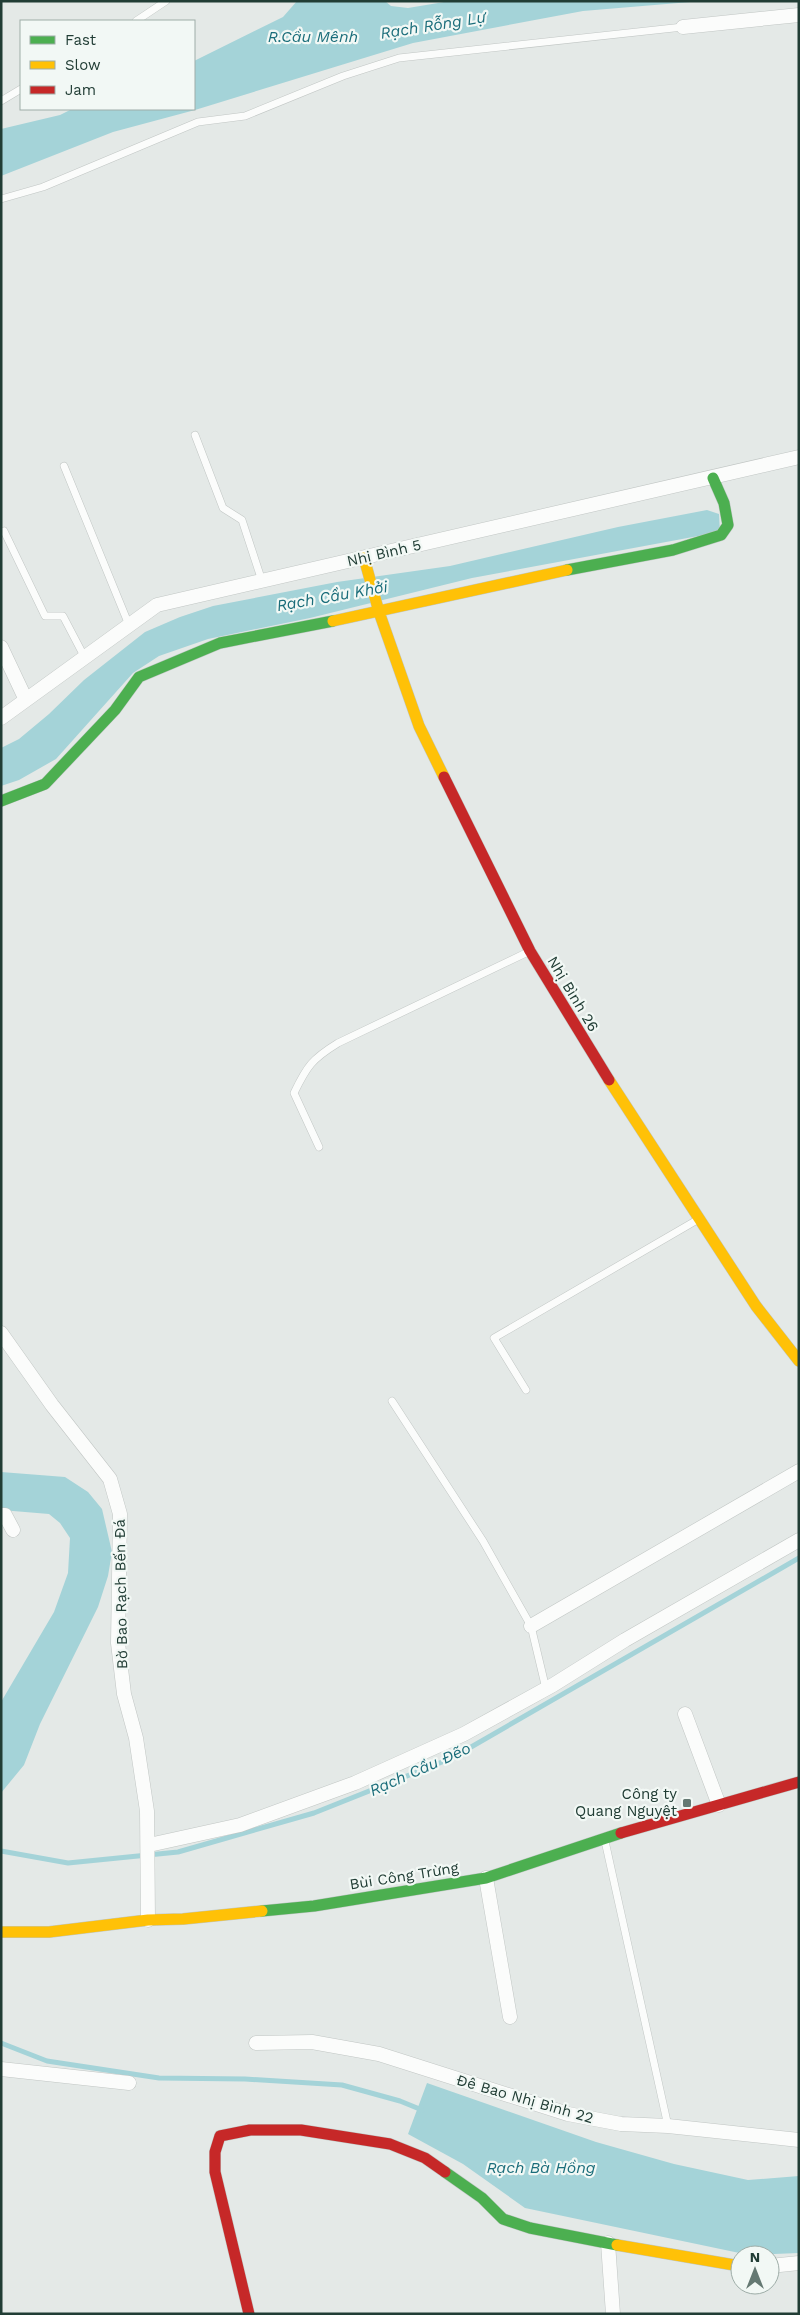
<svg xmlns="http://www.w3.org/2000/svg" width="800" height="2315" font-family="'Work Sans',sans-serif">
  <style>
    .water { fill: #a4d3d8 }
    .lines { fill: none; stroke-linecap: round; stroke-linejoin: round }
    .stream { stroke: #a4d3d8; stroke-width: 5 }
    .lane-casing { stroke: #c1c6c4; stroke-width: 8 }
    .street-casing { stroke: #c1c6c4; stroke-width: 15 }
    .fast-casing { stroke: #bfc7c4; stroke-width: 12 }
    .slow-casing { stroke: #bfc7c4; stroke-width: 12 }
    .jam-casing { stroke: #bfc7c4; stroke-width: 12 }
    .lane { stroke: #fbfcfb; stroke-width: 7 }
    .street { stroke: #fbfcfb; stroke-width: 14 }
    .fast { stroke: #4caf50; stroke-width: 11 }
    .slow { stroke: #ffc107; stroke-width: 11 }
    .jam { stroke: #c62828; stroke-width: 11 }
    .poi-dot { fill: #657973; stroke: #f2f8f5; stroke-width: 2 }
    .labels { text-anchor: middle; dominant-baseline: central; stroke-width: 4.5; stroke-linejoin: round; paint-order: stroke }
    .street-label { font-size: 15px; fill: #213d35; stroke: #f2f8f5 }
    .poi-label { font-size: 15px; fill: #213d35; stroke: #f2f8f5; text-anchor: end }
    .water-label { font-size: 16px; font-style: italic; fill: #1a6d7a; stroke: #f2f8f5 }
  </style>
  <rect width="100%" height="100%" fill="#e4e9e7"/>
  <!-- water -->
  <path class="water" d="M297,1H385L391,6L408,8L450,1H702L583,11L413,43L195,110L113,132L1,176V129L60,115L72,109H194V61L283,17Z
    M707,510L719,514L720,532L472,578L310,618L208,639L159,656L133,673L56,759L19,780L1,786V748L19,739L49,714L84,680L145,632L180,617L213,606L337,582L450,566L618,527Z
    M1,1472L65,1477L88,1492L102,1509L112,1552L108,1576L98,1607L40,1724L24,1765L1,1793V1702L54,1612L68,1573L70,1538L60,1523L49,1514L1,1510Z
    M427,2083L596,2142L674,2164L748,2180L799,2176V2253L749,2255L525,2208L463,2164L408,2134Z"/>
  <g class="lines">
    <!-- stream -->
    <path class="stream" d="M1,1851L68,1863L178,1852L314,1813L452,1758L799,1558
      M1,2043L47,2061L159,2078L245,2079L342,2085L400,2101L422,2110"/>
    <!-- lane casing -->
    <g class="lane-casing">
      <path id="lane" d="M136,21L166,1
        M1,101L21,89
        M1,199L43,187L198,122L245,116L343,76L399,58L683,27
        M195,435L223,508L242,520L262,581
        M64,466L129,625
        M4,531L45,616H63L85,658
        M319,1147L294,1093C307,1066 312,1059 338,1043L528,952
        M526,1390L494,1338L697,1220
        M392,1401L483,1541L531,1626L546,1689
        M605,1841L668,2126"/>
    </g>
    <!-- street casing -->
    <g class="street-casing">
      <path id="street" d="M683,27L799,15
        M1,647L26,700
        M1,718L157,605L799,457
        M1,1333L52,1405L110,1479L120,1514L118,1643L124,1694L136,1738L147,1811L148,1920
        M1,1515H5L13,1530
        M531,1626L799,1471
        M685,1714L719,1805
        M149,1845L240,1825L355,1783L464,1734L553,1685L625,1640L799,1540
        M486,1878L510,2017
        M256,2043L312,2042L379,2054L568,2114L621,2124L668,2126L799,2140
        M1,2069L129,2083
        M608,2243L613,2314
        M770,2266L799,2263"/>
    </g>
    <!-- fast casing -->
    <g class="fast-casing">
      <path id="fast" d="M567,570L673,550L721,535L728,525L724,503L713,478
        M1,801L45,784L115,710L139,677L220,643L333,621
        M262,1911L314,1906L486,1878L621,1833
        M445,2172L482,2198L503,2219L530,2228L617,2245"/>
    </g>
    <!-- slow casing -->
    <g class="slow-casing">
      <path id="slow" d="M364,558L379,612L419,726L444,777
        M333,621L567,570
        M609,1080L756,1306L799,1361
        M1,1932H49L148,1920L183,1919L262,1911
        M617,2245L740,2266"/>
    </g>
    <!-- jam casing -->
    <g class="jam-casing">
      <path id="jam" d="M444,777L530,951L609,1080
        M621,1833L799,1782
        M249,2314L215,2172V2152L220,2136L250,2130H301L390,2144L425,2158L445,2172"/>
    </g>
    <!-- lane -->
    <use href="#lane" class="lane"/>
    <!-- street -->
    <use href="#street" class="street"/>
    <!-- fast -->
    <use href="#fast" class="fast"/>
    <!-- slow -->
    <use href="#slow" class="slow"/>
    <!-- jam -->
    <use href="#jam" class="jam"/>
  </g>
  <!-- markers -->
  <rect class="poi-dot" x="682" y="1798" width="10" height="10" rx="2.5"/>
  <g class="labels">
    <!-- street labels -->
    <g class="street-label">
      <text transform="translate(384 553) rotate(-13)">Nhị Bình 5</text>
      <text transform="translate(573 994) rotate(59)">Nhị Bình 26</text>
      <text transform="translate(121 1594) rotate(-91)">Bờ Bao Rạch Bến Đá</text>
      <text transform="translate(404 1876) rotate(-9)">Bùi Công Trừng</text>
      <text transform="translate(525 2099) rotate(16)">Đê Bao Nhị Bình 22</text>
    </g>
    <!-- poi labels -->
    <g class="poi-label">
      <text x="677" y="1794">Công ty<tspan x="677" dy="17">Quang Nguyệt</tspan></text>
    </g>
    <!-- water labels -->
    <g class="water-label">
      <text transform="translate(433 25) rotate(-9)">Rạch Rỗng Lự</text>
      <text x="313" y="36">R.Cầu Mênh</text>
      <text transform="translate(332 596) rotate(-10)">Rạch Cầu Khởi</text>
      <text transform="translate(420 1769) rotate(-24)">Rạch Cầu Đẽo</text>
      <text x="541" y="2167">Rạch Bà Hồng</text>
    </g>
  </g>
  <!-- border -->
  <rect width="800" height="2315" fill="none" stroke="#213d35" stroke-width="5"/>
  <!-- legend -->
  <rect x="20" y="20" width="175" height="90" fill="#f2f8f5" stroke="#9eada8"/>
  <rect x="30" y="36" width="25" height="8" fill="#4caf50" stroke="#9eada8"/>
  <text x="65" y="45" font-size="15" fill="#213d35">Fast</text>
  <rect x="30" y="61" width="25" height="8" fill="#ffc107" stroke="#9eada8"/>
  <text x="65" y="70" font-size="15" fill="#213d35">Slow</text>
  <rect x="30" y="86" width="25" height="8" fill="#c62828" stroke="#9eada8"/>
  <text x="65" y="95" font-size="15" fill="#213d35">Jam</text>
  <!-- north arrow -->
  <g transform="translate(755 2270)"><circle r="24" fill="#f2f8f5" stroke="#9eada8"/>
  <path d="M0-4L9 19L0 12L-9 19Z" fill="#657973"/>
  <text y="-8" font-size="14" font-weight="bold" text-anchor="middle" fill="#213d35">N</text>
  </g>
</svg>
